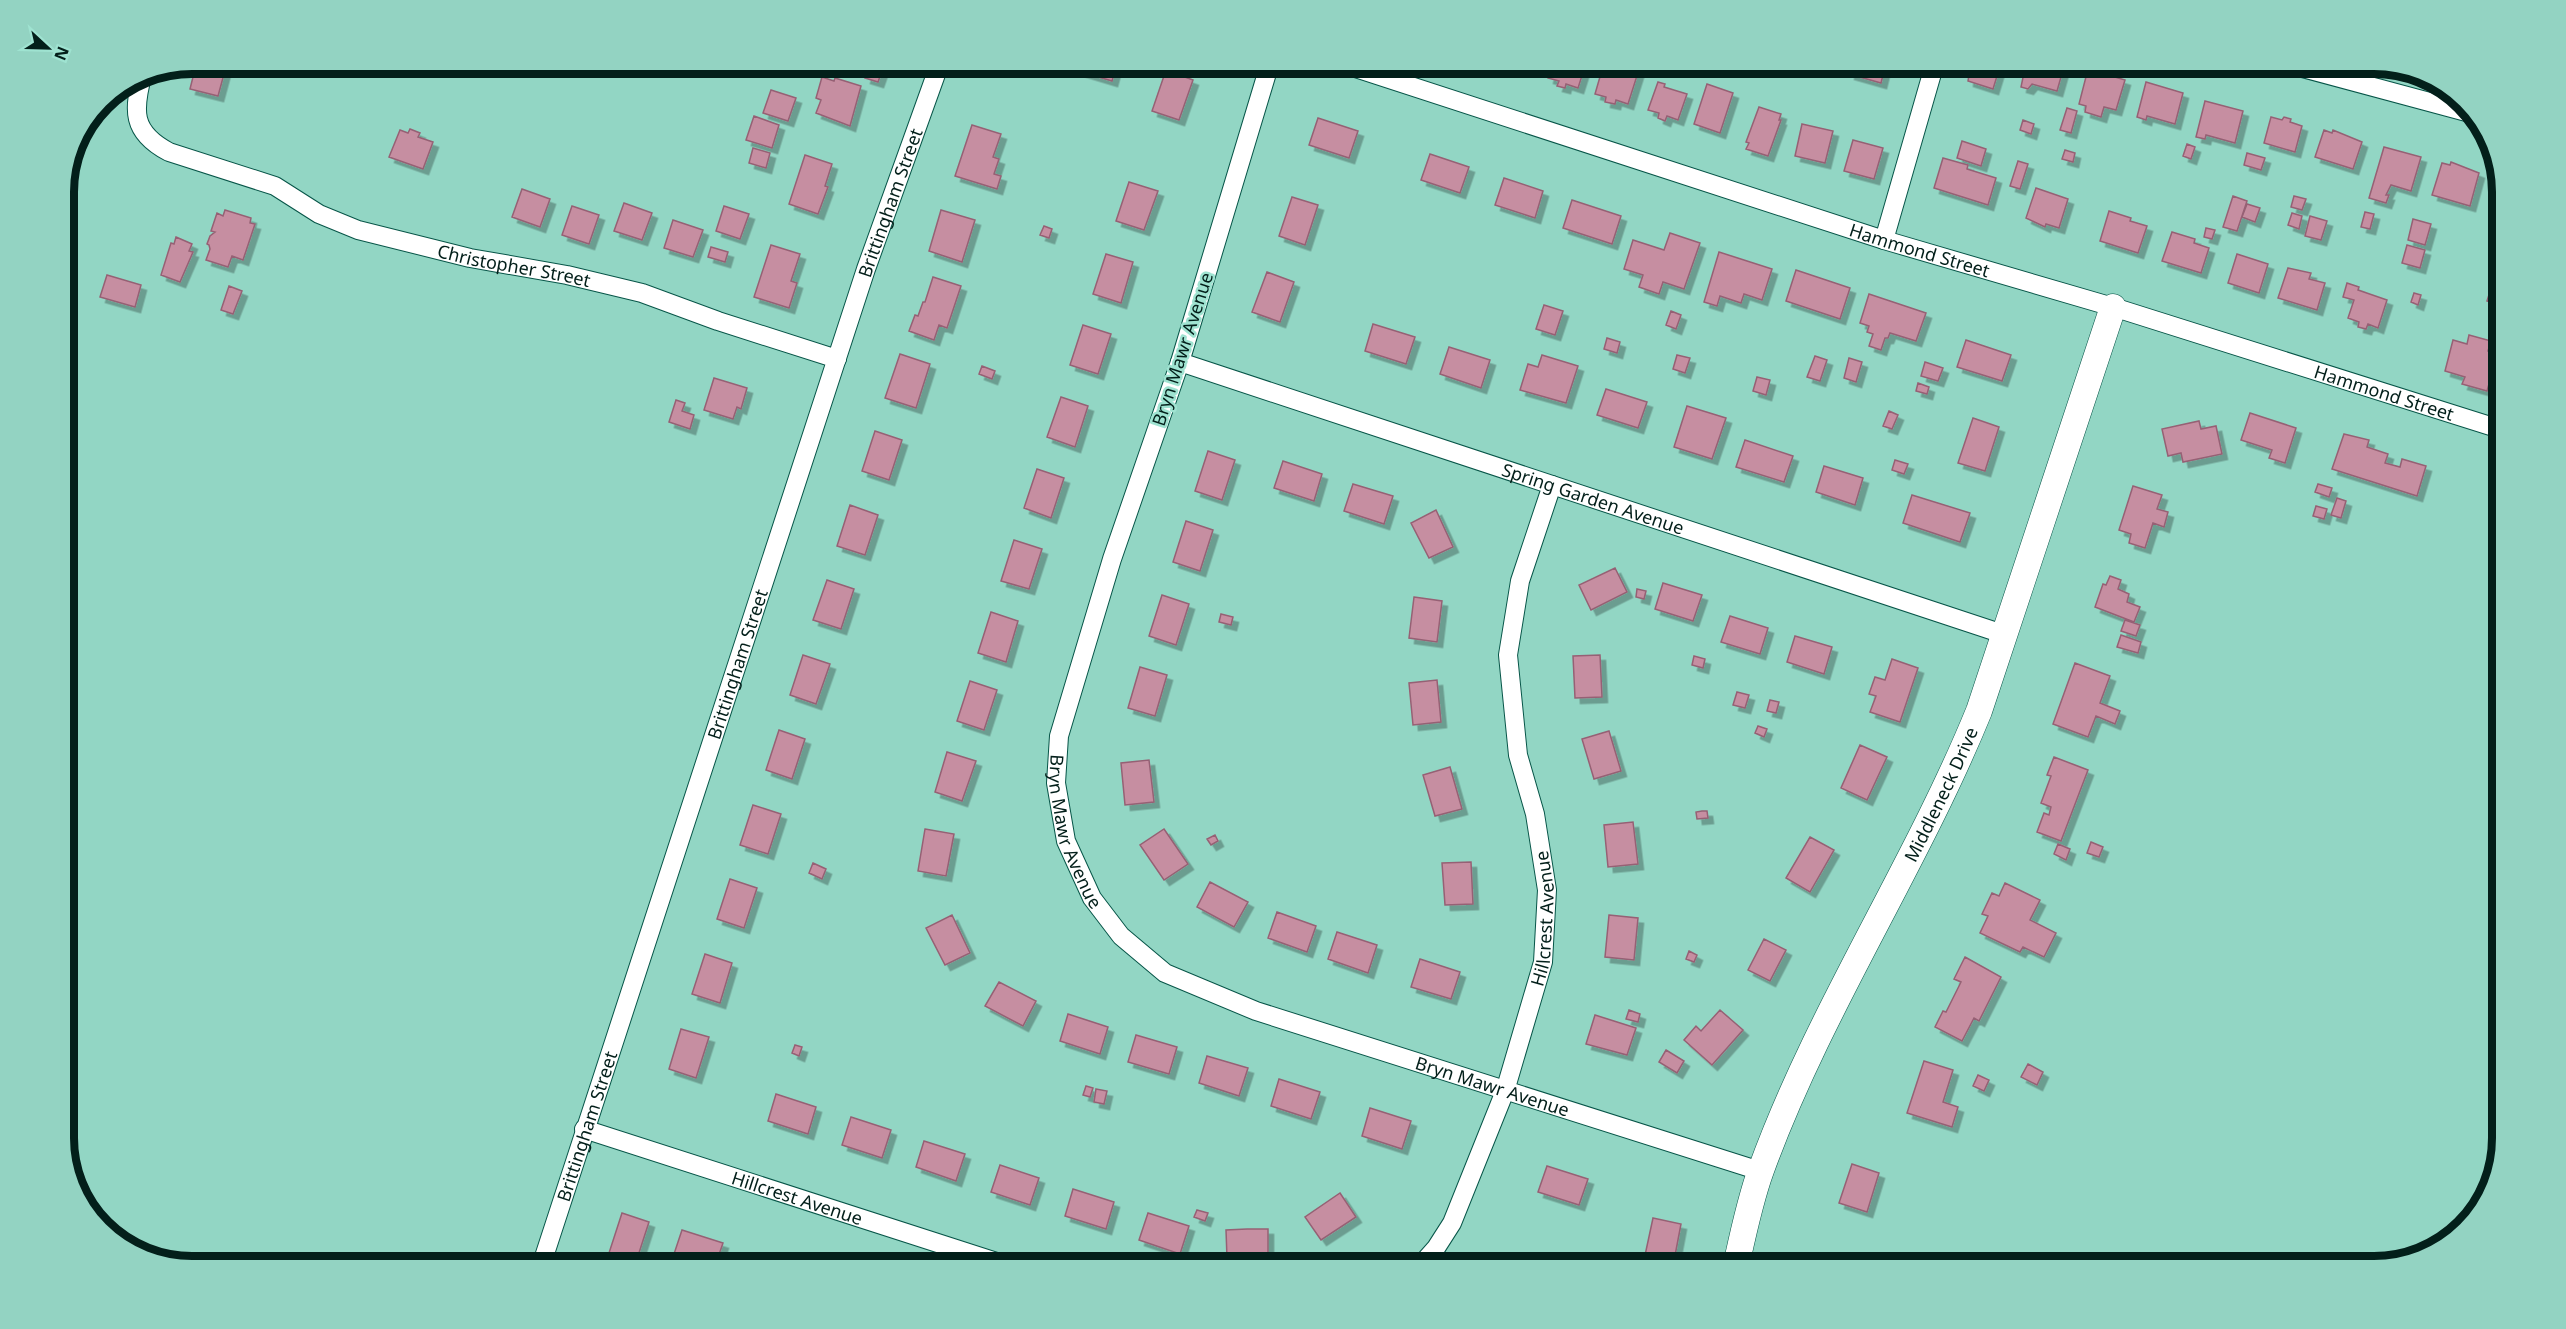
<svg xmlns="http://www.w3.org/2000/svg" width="2566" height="1329" font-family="'Noto Sans',sans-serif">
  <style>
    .building { fill: #c68ea1; stroke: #966174; stroke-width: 1.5; filter: url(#shadow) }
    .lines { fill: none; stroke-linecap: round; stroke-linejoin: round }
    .street-casing { stroke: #075548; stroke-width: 20 }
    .secondary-casing { stroke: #075548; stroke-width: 27 }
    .street { stroke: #fff; stroke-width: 18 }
    .secondary { stroke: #fff; stroke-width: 26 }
    .labels { text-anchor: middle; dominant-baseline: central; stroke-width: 5; stroke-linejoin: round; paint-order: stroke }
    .street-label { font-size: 18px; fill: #031f1a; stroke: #9fe3d1 }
    .rim { fill: none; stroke: #031f1a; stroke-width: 8 }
  </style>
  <defs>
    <filter id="shadow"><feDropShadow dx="5.5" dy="5.5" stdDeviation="0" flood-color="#0004"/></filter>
  </defs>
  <rect width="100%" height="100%" fill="#92d6c4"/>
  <!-- building -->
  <path class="building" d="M192,63H227L218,96L190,89L195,69L184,66Z
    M871,63L884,65L878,82L865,78Z
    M1001,63H1024L1022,70Z
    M1074,63H1117L1112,81L1072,69Z
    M1508,63H1530L1528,71Z
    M1552,63H1586L1578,88L1566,84L1565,88L1557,86L1559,81L1548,78Z
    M1604,63H1641L1628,104L1616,100L1615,104L1605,102L1606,97L1595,94Z
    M1852,63H1886L1881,83L1849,74Z
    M1971,63H2001L1993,89L1968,81Z
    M2026,63H2065L2057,91L2032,84L2028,89L2021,87Z
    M2088,69L2125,80L2116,110L2104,107L2101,117L2085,112L2086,106L2079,104Z
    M1166,70L1193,80L1179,120L1152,111Z
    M822,77L834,81L835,78L861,86L850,126L816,113L821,100L816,98Z
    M1658,82L1665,84L1664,87L1687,94L1678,120L1667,116L1665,121L1658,118L1659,113L1648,110Z
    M2146,82L2183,93L2175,124L2147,116L2146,120L2137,117Z
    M1707,84L1733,93L1720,133L1694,124Z
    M771,90L796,98L788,121L763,113Z
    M2205,101L2243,111L2235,143L2206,135L2205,139L2196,137Z
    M1759,107L1781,114L1779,120H1781L1768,156L1746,149L1749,143L1746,142Z
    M2067,108L2077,111L2071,133L2060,130Z
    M754,116L779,125L772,148L746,140Z
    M2271,117L2282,120L2284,117L2291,119L2290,122L2302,126L2295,152L2264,143Z
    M1318,118L1358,131L1349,158L1309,145Z
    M2023,120L2034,124L2031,134L2020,130Z
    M1802,124L1833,131L1825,163L1795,156Z
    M972,125L1001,134L993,157L999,159L994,174L1001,176L997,189L955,176Z
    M410,129L420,133L418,137L433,142L423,169L389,157L400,130L408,133Z
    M2324,130L2332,133L2333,130L2362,142L2353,169L2315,157Z
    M1853,140L1883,148L1874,179L1844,171Z
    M1962,141L1986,149L1981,166L1957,158Z
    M2187,144L2195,147L2191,159L2183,156Z
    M2384,147L2421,157L2411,191L2391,185L2386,195H2389L2386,203L2369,198Z
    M753,148L770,153L766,168L749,163Z
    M2065,150L2075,153L2073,162L2062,159Z
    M2247,153L2265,158L2261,170L2244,165Z
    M1430,154L1469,167L1460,193L1421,180Z
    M805,155L832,164L825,186L828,187L818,214L789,204Z
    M1943,158L1968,165L1967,169L1996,178L1988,205L1934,188Z
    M2018,161L2028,164L2020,189L2010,186Z
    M2451,162L2479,173L2470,206L2432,195L2442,163L2450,165Z
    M1504,178L1543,191L1535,218L1495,205Z
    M2497,178L2501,179L2503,184V209L2489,205Z
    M1129,182L1158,191L1144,230L1116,221Z
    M2036,188L2068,199L2059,228L2046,224L2045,227L2026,218Z
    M522,189L550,199L540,227L512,217Z
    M2233,196L2247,201L2237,231L2223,227Z
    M2294,196L2306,199L2302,210L2291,207Z
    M1292,197L1318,205L1305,245L1279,236Z
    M1572,200L1621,216L1612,244L1563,228Z
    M624,203L652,213L642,240L614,231Z
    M2247,204L2260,208L2255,222L2242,217Z
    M572,206L599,215L589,244L562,235Z
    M724,206L749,214L740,239L716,231Z
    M225,210L251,218L250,223L255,224L243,260L232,256L228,267L206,260L210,249L209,245L207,244L210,236L215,232L211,231L217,213L223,216Z
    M941,210L975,220L962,262L929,251Z
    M2109,211L2131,218L2130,221L2147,226L2138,253L2100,241Z
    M2365,212L2374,214L2370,229L2361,227Z
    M2292,213L2302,216L2299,229L2288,225Z
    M2310,216L2327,221L2321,240L2305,236Z
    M2413,219L2431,224L2425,245L2408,240Z
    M673,220L703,230L693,257L664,248Z
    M1044,226L1052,229L1049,238L1040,235Z
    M2206,228L2215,230L2212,239L2204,237Z
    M2172,232L2195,239L2194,243L2209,248L2201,273L2162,261Z
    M1670,233L1700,243L1684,289L1663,282L1659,294L1639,287L1643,275L1624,269L1633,240L1664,250Z
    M176,237L192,244L189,251L193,252L180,282L161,275L171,243L174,244Z
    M771,245L800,254L791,281L797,283L789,308L754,297Z
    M2407,245L2425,250L2420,268L2402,263Z
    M711,247L728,252L725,262L708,257Z
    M1719,252L1772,269L1762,300L1744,294L1741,303L1720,296L1717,306L1704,302Z
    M1106,254L1133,262L1121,303L1093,294Z
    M2237,254L2268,264L2259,293L2228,283Z
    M2288,268L2311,273L2309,279L2325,283L2317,310L2278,298Z
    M1796,270L1850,288L1840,319L1786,301Z
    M1267,272L1294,282L1280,322L1252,312Z
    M107,275L141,285L135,307L100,297Z
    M933,277L961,286L947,328L939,325L934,340L909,331L915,315L918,316L923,302H925Z
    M2493,282L2503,285V306L2487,301Z
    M2347,283L2359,287L2358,290L2387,300L2378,328L2368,324L2366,329L2358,327L2359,322L2348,318L2354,300L2343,297Z
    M229,286L242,291L233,314L221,310Z
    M2414,293L2421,295L2418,305L2411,302Z
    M1869,294L1926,313L1916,341L1890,333L1888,338H1885L1881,350L1869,346L1873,334L1867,332L1869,326L1860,323Z
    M1544,305L1563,311L1555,335L1536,329Z
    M1671,311L1681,315L1676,329L1666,325Z
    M1373,324L1415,337L1406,364L1365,351Z
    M1083,325L1111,334L1098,374L1070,365Z
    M2469,335L2491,341L2488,351L2494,353L2490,368L2497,369L2492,385L2489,384L2487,391L2462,384L2465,377L2445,371L2453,340L2467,344Z
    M1607,338L1620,342L1617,353L1604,349Z
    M1966,340L2011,355L2002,381L1957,367Z
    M1449,347L1490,360L1481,388L1440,374Z
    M900,354L930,364L916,408L885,398Z
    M1542,355L1578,366L1566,403L1520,390L1528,364L1538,367Z
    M1677,355L1690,358L1685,373L1673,369Z
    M1815,356L1827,360L1820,381L1807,377Z
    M1849,358L1862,362L1856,382L1844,378Z
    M1925,362L1943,368L1938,381L1921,376Z
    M982,366L995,371L992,379L979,374Z
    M1757,377L1770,380L1766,395L1753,391Z
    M714,378L747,388L741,409L737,407L733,419L704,410Z
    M1918,383L1929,387L1927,394L1916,391Z
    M1606,389L1647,402L1638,428L1597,415Z
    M1061,397L1088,406L1075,447L1047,437Z
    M676,400L685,403L682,411L694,415L690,429L669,422Z
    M1687,406L1726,418L1712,459L1674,447Z
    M1889,411L1898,415L1892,429L1883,426Z
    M2250,413L2296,428L2285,463L2269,458L2272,450L2241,440Z
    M1973,418L1999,427L1985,471L1958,463Z
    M2199,421L2201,429L2216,426L2222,454L2183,462L2181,453L2168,456L2162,429Z
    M875,431L902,440L889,480L862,471Z
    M2344,434L2369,440L2367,447L2388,454L2385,463L2400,467L2402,459L2426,466L2417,496L2332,469Z
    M1745,440L1793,456L1784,482L1736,467Z
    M1208,451L1235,460L1222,500L1195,491Z
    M1895,460L1908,464L1904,474L1892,470Z
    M1283,461L1322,474L1314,501L1274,488Z
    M1824,466L1863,478L1855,505L1816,492Z
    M1037,469L1064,478L1051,518L1024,508Z
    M1353,484L1393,496L1384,524L1344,511Z
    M2318,484L2332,488L2329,497L2315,492Z
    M2500,484L2503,485V518L2494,516Z
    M2133,486L2162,495L2157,509L2168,512L2164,527L2153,523L2145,548L2129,543L2131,534L2119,530Z
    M1912,495L1970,513L1960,542L1903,523Z
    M2337,498L2346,501L2341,518L2331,515Z
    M850,505L878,515L865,555L837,546Z
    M2316,506L2327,509L2324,519L2313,516Z
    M1436,510L1453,547L1429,558L1411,523Z
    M1186,521L1213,530L1200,571L1173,562Z
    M1014,540L1042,549L1029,589L1001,581Z
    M1615,568L1627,592L1591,610L1579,585Z
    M2110,576L2121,580L2118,589L2129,594L2127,602L2140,607L2134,622L2095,607L2103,584L2106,585Z
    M827,580L854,589L841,629L813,620Z
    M1663,583L1702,595L1693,621L1655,609Z
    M1637,589L1646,591L1644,599L1636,597Z
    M1162,595L1189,604L1176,645L1149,636Z
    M1414,597L1442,601L1437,642L1409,638Z
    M991,612L1018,621L1006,662L978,653Z
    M1221,614L1233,617L1231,625L1219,622Z
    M1730,616L1768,628L1760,654L1721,642Z
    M2125,620L2140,625L2136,636L2121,631Z
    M2121,635L2141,642L2138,653L2117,647Z
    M1795,636L1832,647L1824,674L1787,662Z
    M803,655L830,664L816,704L790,695Z
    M1600,655L1602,697L1575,698L1573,656Z
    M1694,656L1705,659L1703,668L1692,665Z
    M1892,659L1918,668L1900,722L1870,712L1876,696L1869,694L1875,677L1885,680Z
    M2075,663L2110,676L2100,703L2120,711L2115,724L2096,716L2088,737L2053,724Z
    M1140,667L1167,675L1155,716L1128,708Z
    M1437,680L1441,722L1413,725L1409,683Z
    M970,681L997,690L984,730L957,721Z
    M1737,692L1749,695L1745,708L1733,705Z
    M1770,700L1779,702L1776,713L1767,711Z
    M1758,726L1767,729L1764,737L1755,733Z
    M779,730L805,739L792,779L766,770Z
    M1609,731L1621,771L1594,779L1582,739Z
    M1860,745L1887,757L1867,800L1841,788Z
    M947,752L976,761L962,801L935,792Z
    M2054,757L2088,770L2061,841L2037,832L2044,813L2049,815L2051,807L2041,803L2051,776L2047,775Z
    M1149,760L1154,802L1125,805L1121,763Z
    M1450,767L1462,809L1435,816L1423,775Z
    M753,805L781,814L768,854L740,845Z
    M1702,811H1707L1708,818L1697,819L1696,812Z
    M1633,822L1638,864L1608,867L1604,825Z
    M925,829L954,834L946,876L918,871Z
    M1164,829L1188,864L1164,880L1140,845Z
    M1215,835L1218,841L1211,845L1207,839Z
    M1810,837L1834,850L1810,892L1786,878Z
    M2091,842L2103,847L2099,857L2087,853Z
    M2058,844L2070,849L2066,860L2054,854Z
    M1471,862L1473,904L1445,905L1442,863Z
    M813,863L826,869L822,879L809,873Z
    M730,879L757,888L744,928L717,919Z
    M1210,882L1248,902L1234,927L1197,907Z
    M2005,883L2040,900L2030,920L2056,933L2044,957L2023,947L2020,952L1980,933L1988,916L1982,914L1992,893L1999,896Z
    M1277,912L1316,926L1307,952L1268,938Z
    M952,915L970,953L945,965L926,928Z
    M1609,915L1638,918L1634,960L1605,957Z
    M1337,932L1377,945L1368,973L1328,959Z
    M1764,939L1786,950L1770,981L1748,970Z
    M1689,951L1697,955L1694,962L1686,959Z
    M705,954L732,963L720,1003L692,994Z
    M1965,957L2001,977L1979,1021L1974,1018L1962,1041L1935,1027L1943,1011L1946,1012L1961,982L1954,979Z
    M1420,959L1460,972L1451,999L1411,987Z
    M999,982L1036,1001L1023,1026L985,1006Z
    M1629,1010L1640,1014L1638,1022L1626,1019Z
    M1720,1010L1743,1030L1712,1065L1684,1040L1696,1026L1701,1031Z
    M1068,1014L1108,1027L1100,1054L1060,1041Z
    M1595,1015L1636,1028L1627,1055L1586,1044Z
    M681,1029L709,1037L696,1078L669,1069Z
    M1136,1035L1177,1047L1169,1074L1128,1062Z
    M795,1045L802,1047L799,1056L792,1053Z
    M1666,1050L1684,1061L1677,1073L1659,1062Z
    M1207,1056L1248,1068L1239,1096L1199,1083Z
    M1924,1061L1953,1070L1943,1102L1958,1107L1952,1127L1907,1113Z
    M2028,1064L2043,1072L2037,1085L2021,1077Z
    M1978,1075L1989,1080L1984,1091L1973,1086Z
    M1279,1079L1320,1092L1311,1119L1271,1106Z
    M1086,1086L1093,1088L1090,1097L1083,1095Z
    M1096,1089L1107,1091L1104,1104L1094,1102Z
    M776,1094L816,1107L808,1134L768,1121Z
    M1370,1108L1411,1121L1402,1149L1362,1136Z
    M851,1117L891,1130L882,1158L842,1145Z
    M924,1141L965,1154L956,1181L916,1167Z
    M1852,1164L1879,1173L1867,1212L1839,1203Z
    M1000,1165L1039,1178L1030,1205L991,1192Z
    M1547,1166L1588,1179L1579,1205L1538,1192Z
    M1073,1189L1114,1202L1106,1229L1065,1216Z
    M1340,1193L1356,1217L1321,1240L1305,1217Z
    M1197,1210L1208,1213L1205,1221L1194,1217Z
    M622,1213L649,1222L636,1262L609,1253Z
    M1148,1213L1189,1226L1180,1254L1139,1240Z
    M1653,1218L1681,1224L1673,1266L1644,1260Z
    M1247,1229H1268V1258H1227L1226,1230Z
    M682,1230L723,1243L715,1266H700L673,1257Z
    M756,1254L776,1260L795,1266H753Z
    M1517,1254L1545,1263L1544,1266H1513Z"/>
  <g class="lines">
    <!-- street casing -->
    <g class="street-casing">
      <g id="street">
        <path id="s1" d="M1270,63L1180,362L1112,559L1059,736L1056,783L1066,841L1092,898L1121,936L1165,973L1256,1011L1760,1171"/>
        <path id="s2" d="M1340,63L1884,240L2113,307L2503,430"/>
        <path d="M2284,63L2474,114"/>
        <path id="s3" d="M143,73C133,110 131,132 169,152L275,186L319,214L358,230L470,258L567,275L642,293L718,321L837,359"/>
        <path d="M1884,240L1935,63"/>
        <path id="s4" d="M1180,362L2006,635"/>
        <path id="s5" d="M584,1129L1009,1266"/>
        <path id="s6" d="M541,1266L866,269L940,63"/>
        <path id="s7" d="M1420,1266L1436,1248L1452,1223L1505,1091L1543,962L1547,890L1535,814L1518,755L1508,655L1520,581L1552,485"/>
      </g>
    </g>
    <!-- secondary casing -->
    <g class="secondary-casing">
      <g id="secondary">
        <path id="s8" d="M1736,1266C1743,1234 1750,1200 1761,1170C1819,1010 1915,868 1979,711L2113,307"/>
      </g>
    </g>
    <!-- street -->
    <use href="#street" class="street"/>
    <!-- secondary -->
    <use href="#secondary" class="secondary"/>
  </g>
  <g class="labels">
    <!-- street labels -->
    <g class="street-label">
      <text stroke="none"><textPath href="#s6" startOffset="1119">Brittingham Street</textPath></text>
      <text stroke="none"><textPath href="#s2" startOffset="609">Hammond Street</textPath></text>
      <text stroke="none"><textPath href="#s3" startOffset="459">Christopher Street</textPath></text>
      <text transform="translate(1182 349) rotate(-72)">Bryn Mawr Avenue</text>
      <text stroke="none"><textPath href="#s2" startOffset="1095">Hammond Street</textPath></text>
      <text stroke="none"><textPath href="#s4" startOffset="435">Spring Garden Avenue</textPath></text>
      <text stroke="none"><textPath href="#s6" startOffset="633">Brittingham Street</textPath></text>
      <text stroke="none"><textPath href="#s8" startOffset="516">Middleneck Drive</textPath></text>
      <text stroke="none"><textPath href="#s1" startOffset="804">Bryn Mawr Avenue</textPath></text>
      <text stroke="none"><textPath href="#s7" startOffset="374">Hillcrest Avenue</textPath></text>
      <text stroke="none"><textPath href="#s1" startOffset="1326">Bryn Mawr Avenue</textPath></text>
      <text stroke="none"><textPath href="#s6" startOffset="147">Brittingham Street</textPath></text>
      <text stroke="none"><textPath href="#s5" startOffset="224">Hillcrest Avenue</textPath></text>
    </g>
  </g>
  <!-- crop -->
  <path d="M0 0H2566V1329H0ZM192 74H2374A118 118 0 0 1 2492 192V1138A118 118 0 0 1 2374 1256H192A118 118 0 0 1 74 1138V192A118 118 0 0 1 192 74Z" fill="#93d3c2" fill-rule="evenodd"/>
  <path class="rim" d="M192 74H2374A118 118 0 0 1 2492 192V1138A118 118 0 0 1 2374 1256H192A118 118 0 0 1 74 1138V192A118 118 0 0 1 192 74Z"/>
  <!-- north arrow -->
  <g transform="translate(48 48) rotate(112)" stroke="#9fe3d1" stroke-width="4.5" paint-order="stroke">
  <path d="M0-4.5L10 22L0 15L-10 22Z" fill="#031f1a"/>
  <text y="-9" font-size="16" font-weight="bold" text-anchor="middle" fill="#031f1a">N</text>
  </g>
</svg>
